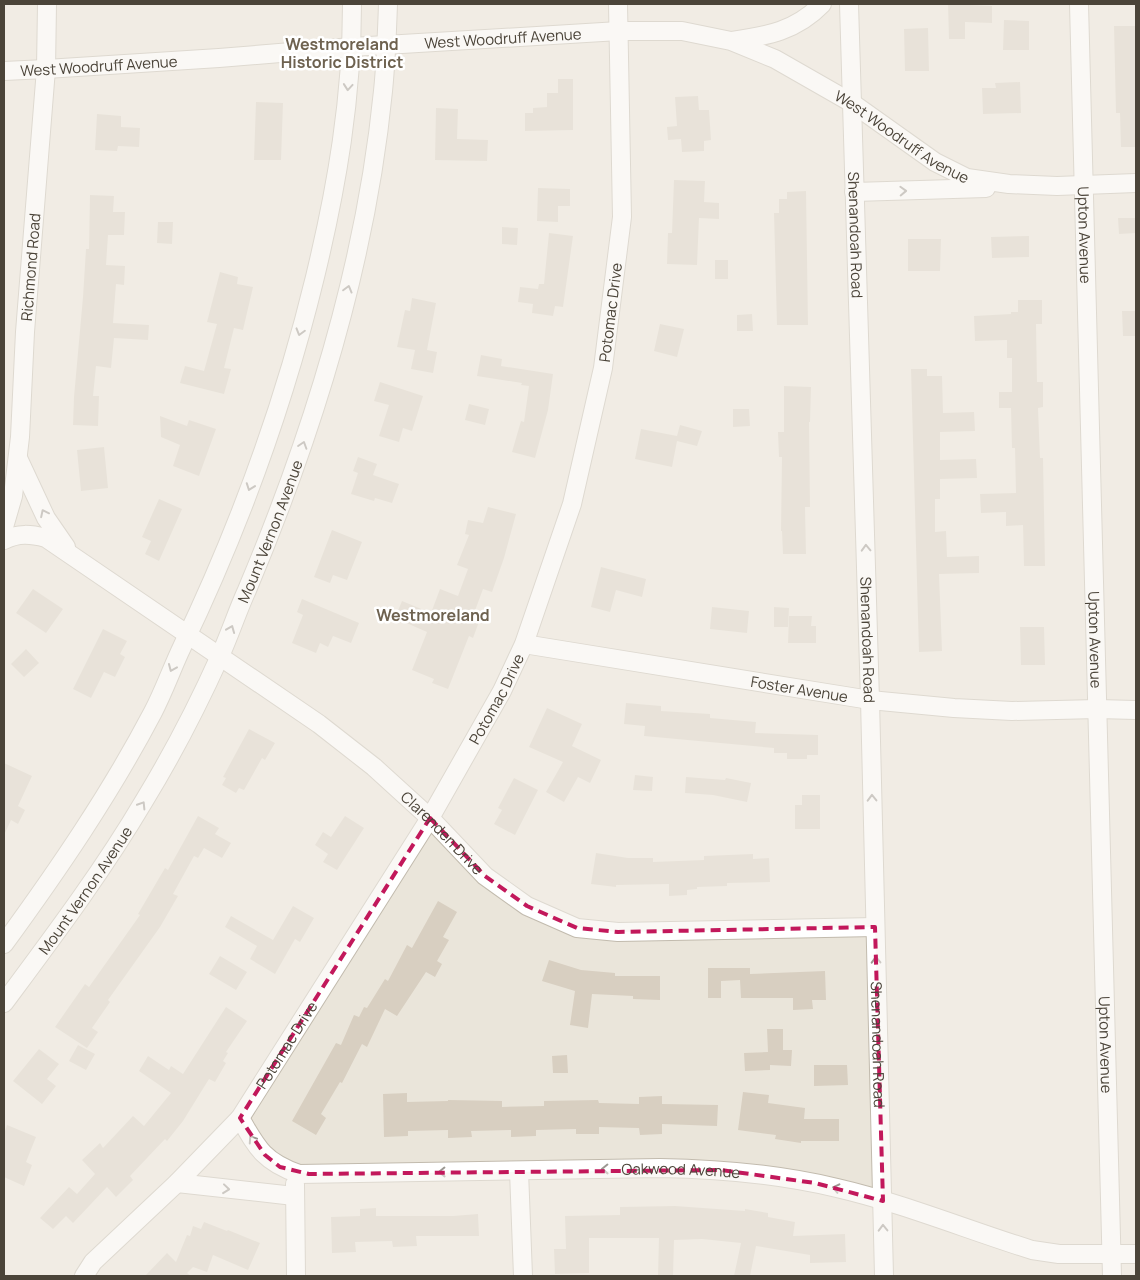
<svg xmlns="http://www.w3.org/2000/svg" width="1140" height="1280" font-family="Manrope,sans-serif">
  <style>
    .residential { fill: #eae5da }
    .building { fill: #d8cfc1 }
    .lines { fill: none; stroke-linecap: round; stroke-linejoin: round }
    .minor-casing { stroke: #c2bbae; stroke-width: 20 }
    .minor { stroke: #fff; stroke-width: 18 }
    .oneway { stroke: #9c9892 }
    .marked { fill: none; stroke: #c2185b; stroke-width: 4; stroke-dasharray: 10 6; stroke-linejoin: round }
    .labels { text-anchor: middle; dominant-baseline: central; stroke-width: 5; stroke-linejoin: round; paint-order: stroke }
    .street-label { font-size: 15px; fill: #4b4439; stroke: #fff }
    .neighbourhood-label { font-size: 16px; font-weight: bold; fill: #6e6250; stroke: #fff }
  </style>
  <rect width="100%" height="100%" fill="#f6f3ec"/>
  <!-- residential -->
  <path class="residential" d="M4,4H1136V1276H4Z"/>
  <!-- building -->
  <path class="building" d="M948,4L992,6V23L965,22V39H949Z
    M1004,20L1029,21V50H1003Z
    M1114,26H1136V147H1121L1120,113H1116Z
    M928,28L929,71H905L904,29Z
    M558,79H573V130L525,131V113H533V108L547,107V93H558Z
    M1020,82L1021,113L983,114L982,88H996L995,83Z
    M698,96L699,110H709L711,140L704,141V151L682,152L681,139L668,140L667,127L677,126L675,97Z
    M256,102L283,103L281,160H254Z
    M436,108L458,109L457,139L488,140L487,161L435,160Z
    M97,114L121,116V127L140,128L139,147L118,146L117,151L95,150Z
    M674,180L705,181L704,202L719,203V219L699,218L697,265L667,264L668,233H672Z
    M538,188L570,189V206H558V222L537,221Z
    M806,191L808,325H777L774,213H779V199H787V192Z
    M90,195L114,196L113,212H125L124,235H108L106,265L125,266L124,285L116,284L113,323L149,325L148,340L114,338L111,368L96,366L93,396H99L98,426L73,425L74,397L83,297L86,249H89Z
    M1118,218H1136V233L1119,234Z
    M158,222H173L172,244L157,243Z
    M502,227L518,228L517,245L502,244Z
    M549,233L573,236L563,307L555,306L553,316L532,313L533,304L518,302L520,287L538,289L539,284H544Z
    M1029,236V257L992,258L991,237Z
    M908,239H941L940,271H908Z
    M715,260H728V279H715Z
    M220,272L238,277L237,284L253,287L243,330L234,328L224,368L231,369L224,394L180,383L185,366L204,371L217,324L207,322Z
    M412,298L436,303L427,350L437,352L433,373L411,369L415,350L397,347L405,310L410,311Z
    M1018,300H1042V324H1036L1037,382H1043V407L1038,408L1040,458H1043L1045,566H1024L1023,525L1006,526V512L981,513L980,494L1016,493L1015,448H1012L1011,408H999V392H1012V358H1007V340L975,341L974,316L1011,314V312H1018Z
    M1122,311H1136V336H1123Z
    M752,314L753,331H737V315Z
    M660,324L684,329L677,357L654,351Z
    M481,355L502,359L501,366L553,374L548,410L535,458L512,452L521,421L524,422L529,386L521,385L522,383L477,376Z
    M911,369H927V376H942L943,413L974,412L975,431L940,432V460L976,459L977,478L940,479V499H935V532L946,531L947,557L979,556V573L939,574L942,651L919,652Z
    M380,382L423,396L412,431L403,428L399,442L379,436L389,405L374,401Z
    M784,386L811,387L810,422H809L810,507H805L806,554H783L782,531H781L782,457H779L778,432H784Z
    M469,404L489,409L485,425L465,420Z
    M733,409H749L750,426L733,427Z
    M160,416L187,426L189,420L216,429L199,476L173,466L180,445L161,437Z
    M680,425L702,431L697,446L677,441L672,467L635,459L641,429L677,436Z
    M104,447L108,488L81,491L77,450Z
    M358,457L377,464L373,475L399,484L392,503L375,498L374,501L351,494L358,473L353,471Z
    M159,499L182,509L159,561L145,554L151,541L142,537Z
    M488,507L516,514L504,558L492,592L483,589L473,616L480,619L473,638L469,636L448,689L432,683L434,679L412,670L427,632L395,618L402,601L431,613L440,589L458,596L468,569L457,565L469,535L465,534L468,520L483,523Z
    M332,530L362,542L347,580L333,575L330,583L314,577Z
    M601,567L646,579L642,597L616,590L610,612L591,607Z
    M33,589L63,609L46,633L16,613Z
    M302,599L359,623L351,643L333,636L328,647L320,643L316,653L292,643L303,615L297,612Z
    M712,607L749,611L747,633L710,629Z
    M774,607L789,608L788,627H774Z
    M789,616H812L811,626H816V643H788Z
    M1020,627H1044L1045,665H1021Z
    M103,629L127,641L120,654L125,657L115,677L104,672L91,698L73,689Z
    M26,649L39,663L24,677L11,664Z
    M626,703L661,706V711L710,714V718L756,722L755,733L818,735V755H807V759H787V753H774V748L644,736L645,726L624,724Z
    M547,708L582,724L572,746L601,760L590,783L578,777L564,802L546,792L563,762L529,747Z
    M249,729L275,743L265,760L262,758L244,790L239,788L236,793L222,785L226,778L223,777Z
    M4,763L32,776L18,806L25,810L18,824L11,820L4,835Z
    M635,775L653,777L652,791L633,790Z
    M686,777L725,780L726,778L751,783L747,802L713,795L685,793Z
    M514,778L538,790L515,835L494,824L502,810L498,808Z
    M802,795H820V829H795V805H802Z
    M198,816L219,828L215,834L231,843L222,858L204,848L198,858L194,856L173,894L178,896L160,927L108,1000L110,1002L92,1028L98,1032L87,1048L55,1027L85,984L89,987L140,915L138,914L165,868L168,870Z
    M345,816L364,828L337,870L323,862L328,854L315,845L323,832L331,837Z
    M596,853L628,858H653V862L704,860V856L753,854V859L769,858L770,882L727,883V886L697,887V889L687,890V895L669,896V884L616,885V887L591,884Z
    M438,901L457,912L443,937L449,940L437,961L442,964L435,977L426,972L397,1016L385,1009L367,1047L362,1044L342,1083L340,1082L321,1114L326,1118L316,1135L292,1121L336,1043L341,1045L354,1015L359,1017L364,1007L367,1008L385,979L388,981L407,945L412,948Z
    M293,906L314,918L300,942L295,939L275,974L250,959L257,946L225,927L231,916L273,940Z
    M220,956L247,972L236,990L209,974Z
    M549,960L581,970L615,973V976H660V1000L633,999V996L592,994L588,1028L570,1025L575,991L542,981Z
    M708,968H750V974L825,971L826,1000H812L813,1009L793,1010V998H741L740,980L721,981V998H708Z
    M226,1007L247,1021L226,1052L228,1053L223,1061L226,1063L215,1082L209,1079L183,1121L167,1141L165,1139L130,1176L133,1180L116,1197L107,1187L73,1223L66,1216L53,1229L40,1218L69,1187L77,1194L95,1174L82,1160L100,1143L103,1148L133,1116L144,1126L171,1093L139,1071L148,1056L169,1070L171,1066L183,1074Z
    M767,1029H783V1050H792L791,1066L770,1065V1070L745,1071L744,1053L768,1052Z
    M78,1045L95,1054L86,1070L69,1061Z
    M39,1049L59,1064L47,1079L56,1086L42,1104L13,1081Z
    M567,1055L568,1073H553L552,1056Z
    M814,1065H847L848,1085L814,1086Z
    M743,1092L769,1095L768,1103L805,1108L804,1119H839V1141H801V1143L775,1139L776,1135L738,1130Z
    M407,1093V1102L448,1101V1100L502,1101V1107L544,1106V1101L598,1100L599,1103L639,1104V1097L662,1096V1104L718,1105L717,1126L662,1124V1134L640,1135L639,1128L599,1127V1134H576V1129L536,1130V1136L511,1137V1130L471,1131L472,1137L448,1138V1130L408,1131V1136L384,1137L383,1094Z
    M7,1125L36,1137L26,1162L32,1165L24,1186L4,1177V1134Z
    M675,1206L745,1211V1209L768,1213V1217L795,1222L793,1236L845,1234L846,1262L810,1263V1255L756,1246L750,1276H734L741,1243L702,1239L674,1240L673,1276H658L659,1238H589V1273L555,1274L554,1249H566L565,1216L620,1215V1207Z
    M376,1208V1216H453L478,1214L479,1236H416L417,1246L393,1247L392,1241L355,1242L356,1252L332,1253L331,1217L360,1216V1209Z
    M204,1222L227,1231L228,1230L260,1243L248,1270L213,1255L207,1272L193,1267L187,1273L191,1276H145L167,1253L176,1262L187,1235L190,1236L193,1226L201,1229Z"/>
  <g class="lines">
    <!-- minor casing -->
    <g class="minor-casing">
      <g id="minor">
        <path id="s1" d="M849,4L870,700L884,1276"/>
        <path id="s2" d="M1079,4L1112,1276"/>
        <path d="M732,41C767,36 796,31 822,4"/>
        <path id="s3" d="M4,71L46,69L219,58L352,47L619,31H682L731,41L775,59L852,103L935,162L967,178L1009,184L1057,186L1136,183"/>
        <path d="M854,192L986,188"/>
        <path d="M18,458L46,518L66,547"/>
        <path id="s4" d="M4,527L13,496L20,437L25,332L46,69L47,4"/>
        <path id="s5" d="M4,540C19,533 30,534 46,538L319,724L374,767L430,818L485,876L527,906L577,928L618,932L875,927"/>
        <path id="s6" d="M524,644L870,700L954,708L1012,711L1097,709L1136,710"/>
        <path d="M4,944C58,870 110,794 153,712C164,691 172,668 182,647C239,528 284,405 315,277C337,186 352,98 352,4"/>
        <path id="s7" d="M4,1003C53,937 102,872 144,801C172,755 198,705 220,656C230,634 237,612 247,590C314,431 366,264 383,91C386,62 387,33 388,4"/>
        <path id="s8" d="M240,1118C257,1148 264,1162 299,1174L660,1168C720,1169 779,1174 837,1188C902,1203 968,1230 1032,1250L1059,1254H1136"/>
        <path d="M519,1171L523,1276"/>
        <path d="M177,1183L294,1196"/>
        <path d="M295,1184L296,1276"/>
        <path id="s9" d="M84,1276L93,1262L177,1183L240,1118L430,818L502,691L524,644L572,504L603,368L622,217L618,4"/>
      </g>
    </g>
    <!-- minor -->
    <use href="#minor" class="minor"/>
  </g>
  <!-- one-way arrows -->
  <defs><path id="oneway-chevron" d="M-2-3.5L2.5 0L-2 3.5" fill="none" stroke-width="1.6" stroke-linecap="round" stroke-linejoin="round" transform="scale(1.25)"/></defs>
  <g class="oneway">
    <use href="#oneway-chevron" transform="translate(348 87) rotate(95)"/>
    <use href="#oneway-chevron" transform="translate(903 191) rotate(-2)"/>
    <use href="#oneway-chevron" transform="translate(348 289) rotate(-75)"/>
    <use href="#oneway-chevron" transform="translate(300 332) rotate(106)"/>
    <use href="#oneway-chevron" transform="translate(303 445) rotate(-72)"/>
    <use href="#oneway-chevron" transform="translate(250 487) rotate(110)"/>
    <use href="#oneway-chevron" transform="translate(44 513) rotate(-116)"/>
    <use href="#oneway-chevron" transform="translate(866 548) rotate(-92)"/>
    <use href="#oneway-chevron" transform="translate(231 629) rotate(-68)"/>
    <use href="#oneway-chevron" transform="translate(172 668) rotate(113)"/>
    <use href="#oneway-chevron" transform="translate(872 798) rotate(-91)"/>
    <use href="#oneway-chevron" transform="translate(142 805) rotate(-58)"/>
    <use href="#oneway-chevron" transform="translate(876 960) rotate(-91)"/>
    <use href="#oneway-chevron" transform="translate(252 1139) rotate(-124)"/>
    <use href="#oneway-chevron" transform="translate(605 1169) rotate(179)"/>
    <use href="#oneway-chevron" transform="translate(442 1172) rotate(179)"/>
    <use href="#oneway-chevron" transform="translate(836 1188) rotate(-167)"/>
    <use href="#oneway-chevron" transform="translate(226 1189) rotate(6)"/>
    <use href="#oneway-chevron" transform="translate(883 1228) rotate(-91)"/>
  </g>
  <!-- marked area -->
  <path d="M0 0H1140V1280H0ZM430,818L485,876L527,906L577,928L618,932L875,927L883,1201L815,1183L721,1170L309,1174L280,1167L265,1155L240,1118Z" fill="#f6f3ec" fill-opacity=".55" fill-rule="evenodd"/>
  <path class="marked" d="M430,818L485,876L527,906L577,928L618,932L875,927L883,1201L815,1183L721,1170L309,1174L280,1167L265,1155L240,1118Z"/>
  <g class="labels">
    <!-- street labels -->
    <g class="street-label">
      <text stroke="none"><textPath href="#s3" startOffset="500">West Woodruff Avenue</textPath></text>
      <text stroke="none"><textPath href="#s3" startOffset="95">West Woodruff Avenue</textPath></text>
      <text stroke="none"><textPath href="#s3" startOffset="926">West Woodruff Avenue</textPath></text>
      <text stroke="none"><textPath href="#s1" startOffset="231">Shenandoah Road</textPath></text>
      <text stroke="none"><textPath href="#s2" startOffset="231">Upton Avenue</textPath></text>
      <text stroke="none"><textPath href="#s4" startOffset="262">Richmond Road</textPath></text>
      <text stroke="none"><textPath href="#s9" startOffset="1119">Potomac Drive</textPath></text>
      <text stroke="none"><textPath href="#s7" startOffset="544">Mount Vernon Avenue</textPath></text>
      <text stroke="none"><textPath href="#s1" startOffset="636">Shenandoah Road</textPath></text>
      <text stroke="none"><textPath href="#s2" startOffset="636">Upton Avenue</textPath></text>
      <text stroke="none"><textPath href="#s6" startOffset="279">Foster Avenue</textPath></text>
      <text stroke="none"><textPath href="#s9" startOffset="714">Potomac Drive</textPath></text>
      <text stroke="none"><textPath href="#s5" startOffset="538">Clarenden Drive</textPath></text>
      <text stroke="none"><textPath href="#s7" startOffset="139">Mount Vernon Avenue</textPath></text>
      <text stroke="none"><textPath href="#s9" startOffset="309">Potomac Drive</textPath></text>
      <text stroke="none"><textPath href="#s1" startOffset="1041">Shenandoah Road</textPath></text>
      <text stroke="none"><textPath href="#s2" startOffset="1041">Upton Avenue</textPath></text>
      <text stroke="none"><textPath href="#s8" startOffset="466">Oakwood Avenue</textPath></text>
    </g>
    <!-- neighbourhood labels -->
    <g class="neighbourhood-label">
      <text x="342" y="44">Westmoreland<tspan x="342" dy="18">Historic District</tspan></text>
      <text x="433" y="615">Westmoreland</text>
    </g>
  </g>
  <!-- border -->
  <rect width="1140" height="1280" fill="none" stroke="#4b4439" stroke-width="10"/>
</svg>
